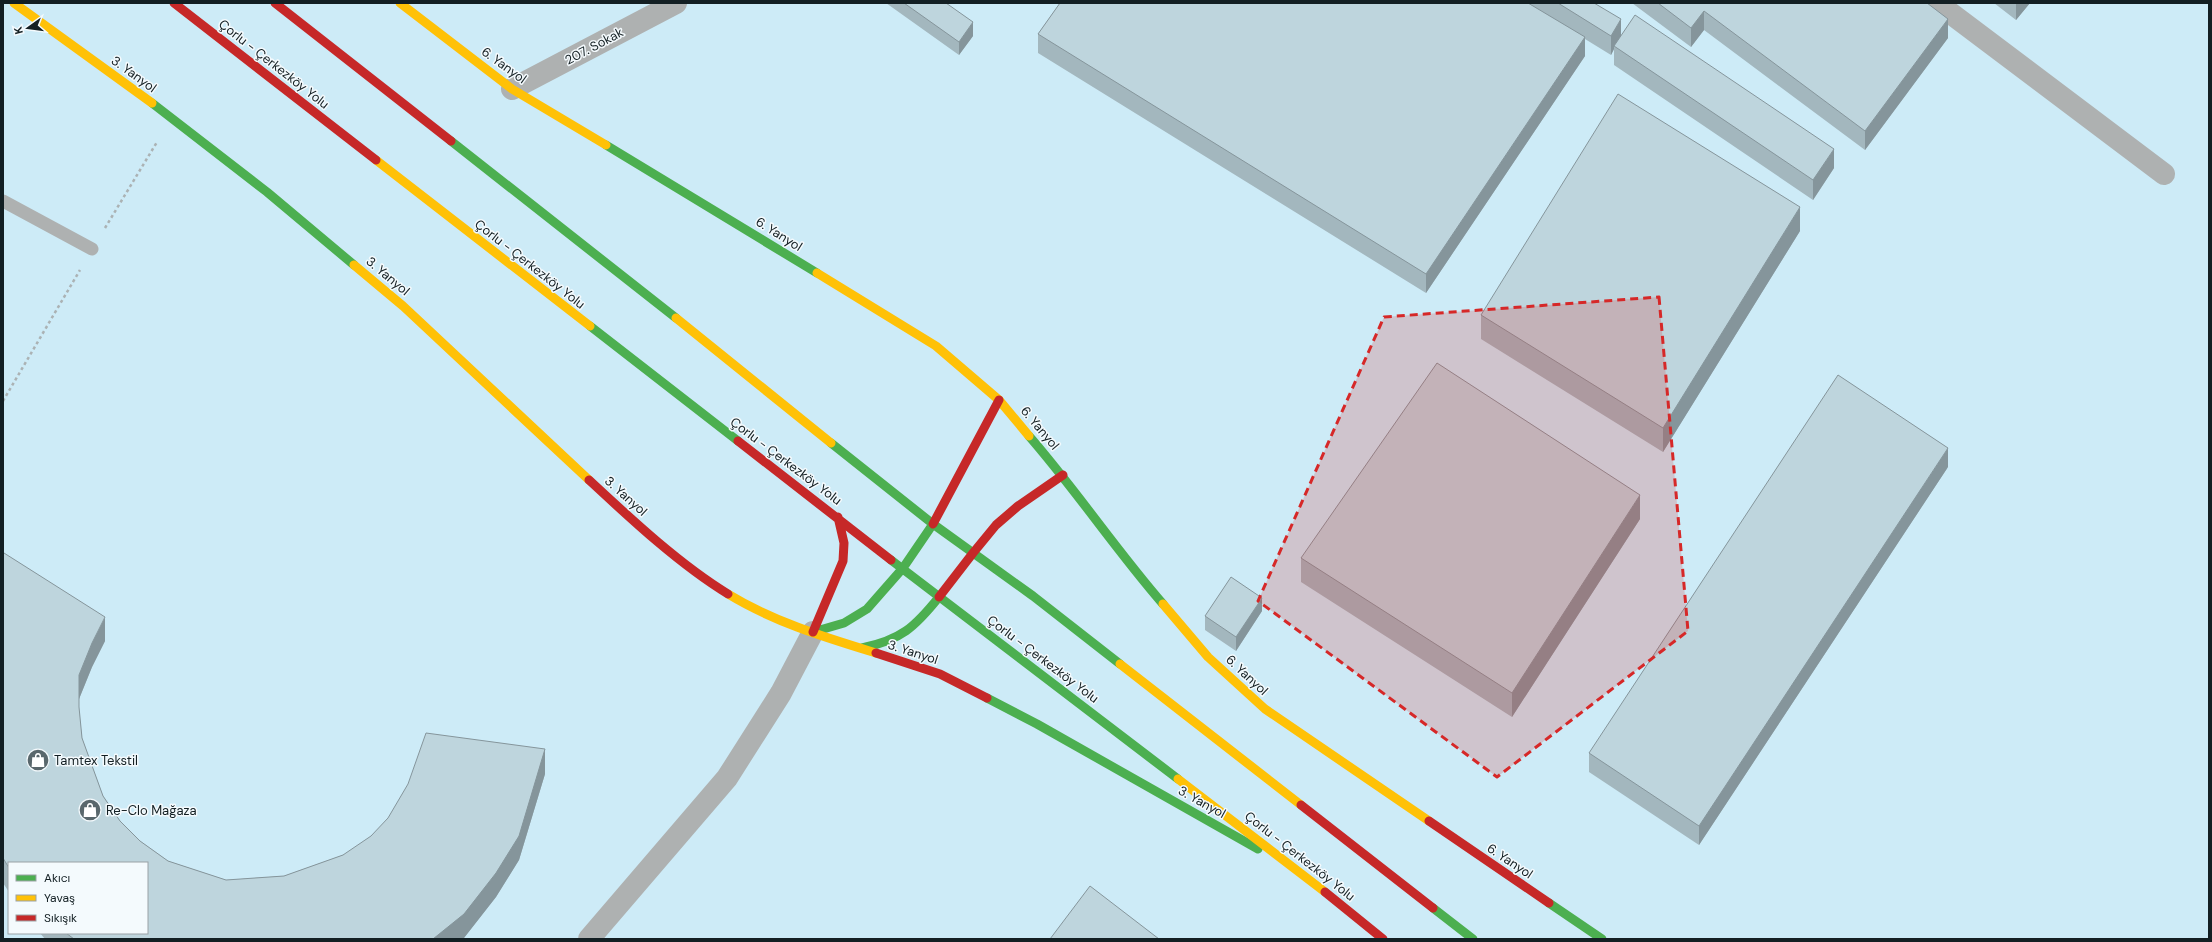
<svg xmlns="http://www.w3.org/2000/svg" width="2212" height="942" font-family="'DM Sans',sans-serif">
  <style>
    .built { fill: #cdebf7; fill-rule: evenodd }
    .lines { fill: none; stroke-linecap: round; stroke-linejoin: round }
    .path { stroke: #abb2b4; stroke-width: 2.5; stroke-dasharray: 3 3; stroke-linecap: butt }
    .lane { stroke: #aeb1b1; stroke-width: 13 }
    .street { stroke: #aeb1b1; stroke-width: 22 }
    .fast { stroke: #4caf50; stroke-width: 9 }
    .slow { stroke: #ffc107; stroke-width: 9 }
    .jam { stroke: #c62828; stroke-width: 9 }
    .wall { fill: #a3b7be }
    .shaded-wall { fill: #85959b }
    .building { fill: #bed5dd; stroke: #85959b }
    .marked { fill: #d62828; fill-opacity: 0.2; stroke: #d62828; stroke-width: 3; stroke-dasharray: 8 5; stroke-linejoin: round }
    .labels { text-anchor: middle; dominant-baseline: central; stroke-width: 3; stroke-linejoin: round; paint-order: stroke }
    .street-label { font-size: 13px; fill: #131f23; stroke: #f4fafd }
    .poi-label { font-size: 13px; fill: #131f23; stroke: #f4fafd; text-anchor: start }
  </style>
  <rect width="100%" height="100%" fill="#dceef4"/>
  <!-- built -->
  <path class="built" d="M3,3H2209V939H3ZM9,863H147V933H9Z"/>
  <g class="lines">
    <!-- path -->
    <path class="path" d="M105,228L157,142
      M3,401L80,270"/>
    <!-- lane -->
    <path class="lane" d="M3,201L92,249"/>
    <!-- street -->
    <path class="street" d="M1937,3L2164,174
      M512,89L676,3
      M589,939L727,778L781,693L813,632"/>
    <!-- fast -->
    <path class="fast" d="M152,103L267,192L354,265
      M451,141L676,318
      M606,145L817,273
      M590,326L738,441
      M1029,436C1076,490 1116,550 1163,604
      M831,443L933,524L1033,596L1120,664
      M891,560L1178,779
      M903,568L933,524
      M813,632L844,623L867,609L903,568
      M862,648C901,640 915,627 939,597
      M987,698L1037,724L1258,849
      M1549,903L1602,939
      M1433,908L1473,939"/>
    <!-- slow -->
    <path class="slow" d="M14,3L152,103
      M400,3L512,89L606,145
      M376,160L590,326
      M354,265L403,306L589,480
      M817,273L936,346L999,400L1029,436
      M676,318L831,443
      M728,594C774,622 824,637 876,653
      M1163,604L1208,657L1265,709L1429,821
      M1120,664L1301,805
      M1178,779L1325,892"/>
    <!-- jam -->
    <path class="jam" d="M174,3L376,160
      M275,3L451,141
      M738,441L891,560
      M589,480C631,519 679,564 728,594
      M933,524L999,400
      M973,553L996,525L1018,506L1063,475
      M939,597L973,553
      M813,632L843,561L844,543L838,517
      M876,653L940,674L987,698
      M1301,805L1433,908
      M1429,821L1549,903
      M1325,892L1383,939"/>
  </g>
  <!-- wall -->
  <path class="wall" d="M886,3H946L973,36L959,55Z
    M1060,3H1594L1621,36L1834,168L1813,200L1614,65V49L1611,55L1585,39V56L1426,293L1038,53V34Z
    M1632,3H1927L1948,38L1865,150L1704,30L1691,47Z
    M1994,3H2030L2016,20Z
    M1800,231L1663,452L1481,339V315Z
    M1948,467L1699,845L1589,772V753Z
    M1640,519L1512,717L1301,582V558Z
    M3,555L105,641L92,667L79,699V710L82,738L103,796L120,821L140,841L168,861L226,880L284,876L343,855L545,774L519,860L496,897L463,939H45L40,933H147L9,863V892L3,883Z
    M1262,611L1236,651L1205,630V616Z"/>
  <!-- shaded-wall -->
  <path class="shaded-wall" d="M2016,3H2030L2016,20Z
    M1704,11V30L1691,47V28Z
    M1621,19V39L1614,46V49L1611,55V36Z
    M1948,19V38L1865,150V131Z
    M973,22V36L959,55V42Z
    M1585,37V56L1426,293V274Z
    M1834,149V168L1813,200V180Z
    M1800,207V231L1663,452V428Z
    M1948,448V467L1699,845V826Z
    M1640,495V519L1512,717V693Z
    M1262,598V611L1236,651V637Z
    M105,617V641L92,667L79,699V675L92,643Z
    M545,749V774L519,860L496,897L464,938L463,939H433Z"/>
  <!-- building -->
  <path class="building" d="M904,3H946L973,22L959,42Z
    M1060,3H1528L1585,37L1426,274L1038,34Z
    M1558,3H1594L1621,19L1611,36Z
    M1658,3H1927L1948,19L1865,131L1704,11L1691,28Z
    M1635,15L1834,149L1813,180L1614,46Z
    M1618,94L1800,207L1663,428L1481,315Z
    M1437,363L1640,495L1512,693L1301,558Z
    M1838,375L1948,448L1699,826L1589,753Z
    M4,553L105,617L92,643L79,675V707L82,738L103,796L120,821L140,841L168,861L226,880L284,876L343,855L371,836L388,818L408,784L426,733L545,749L519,836L496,873L464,914L433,939H74L66,933H147V863H9V868L3,858V555Z
    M1231,577L1262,598L1236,637L1205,616Z
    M1090,886L1159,939H1050Z"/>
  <!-- marked area -->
  <path class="marked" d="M1659,297L1688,631L1497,777L1258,601L1384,317Z"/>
  <!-- icons -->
  <defs>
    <g id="shop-disc" transform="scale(1.15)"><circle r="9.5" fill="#59676c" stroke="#f4fafd"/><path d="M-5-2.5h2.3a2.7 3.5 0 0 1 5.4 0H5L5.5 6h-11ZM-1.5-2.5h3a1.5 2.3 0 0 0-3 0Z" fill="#fff"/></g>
  </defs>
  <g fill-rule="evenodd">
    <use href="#shop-disc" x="38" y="760"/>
    <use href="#shop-disc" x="90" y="810"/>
  </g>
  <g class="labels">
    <!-- street labels -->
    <g class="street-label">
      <text transform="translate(594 46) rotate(-28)">207. Sokak</text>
      <text transform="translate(274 64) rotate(38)">Çorlu - Çerkezköy Yolu</text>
      <text transform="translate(504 65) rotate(36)">6. Yanyol</text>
      <text transform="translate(134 74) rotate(36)">3. Yanyol</text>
      <text transform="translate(779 234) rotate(32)">6. Yanyol</text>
      <text transform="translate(530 264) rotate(38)">Çorlu - Çerkezköy Yolu</text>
      <text transform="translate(388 276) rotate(40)">3. Yanyol</text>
      <text transform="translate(1040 428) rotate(50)">6. Yanyol</text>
      <text transform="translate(786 461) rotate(37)">Çorlu - Çerkezköy Yolu</text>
      <text transform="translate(626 496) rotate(42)">3. Yanyol</text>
      <text transform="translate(913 652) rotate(18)">3. Yanyol</text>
      <text transform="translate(1043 659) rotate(37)">Çorlu - Çerkezköy Yolu</text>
      <text transform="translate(1247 675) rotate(43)">6. Yanyol</text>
      <text transform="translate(1202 802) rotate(29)">3. Yanyol</text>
      <text transform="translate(1300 856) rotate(38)">Çorlu - Çerkezköy Yolu</text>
      <text transform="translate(1510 861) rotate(34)">6. Yanyol</text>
    </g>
    <!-- poi labels -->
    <g class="poi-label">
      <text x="54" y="760">Tamtex Tekstil</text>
      <text x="106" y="810">Re-Clo Mağaza</text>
    </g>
  </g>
  <!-- border -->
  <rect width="2212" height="942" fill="none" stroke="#131f23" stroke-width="8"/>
  <!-- legend -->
  <rect x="8" y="862" width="140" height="72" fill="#f4fafd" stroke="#9aa2a6"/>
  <rect x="16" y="875" width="20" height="6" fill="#4caf50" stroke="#9aa2a6"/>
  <text x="44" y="882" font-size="12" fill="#131f23">Akıcı</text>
  <rect x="16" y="895" width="20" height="6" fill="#ffc107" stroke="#9aa2a6"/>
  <text x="44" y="902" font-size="12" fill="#131f23">Yavaş</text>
  <rect x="16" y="915" width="20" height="6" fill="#c62828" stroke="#9aa2a6"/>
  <text x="44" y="922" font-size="12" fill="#131f23">Sıkışık</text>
  <!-- north arrow -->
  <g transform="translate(28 28) rotate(256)" stroke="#f4fafd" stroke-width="3" paint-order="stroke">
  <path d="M0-3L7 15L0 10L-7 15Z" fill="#131f23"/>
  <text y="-6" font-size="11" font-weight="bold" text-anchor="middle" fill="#131f23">K</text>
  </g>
</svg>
